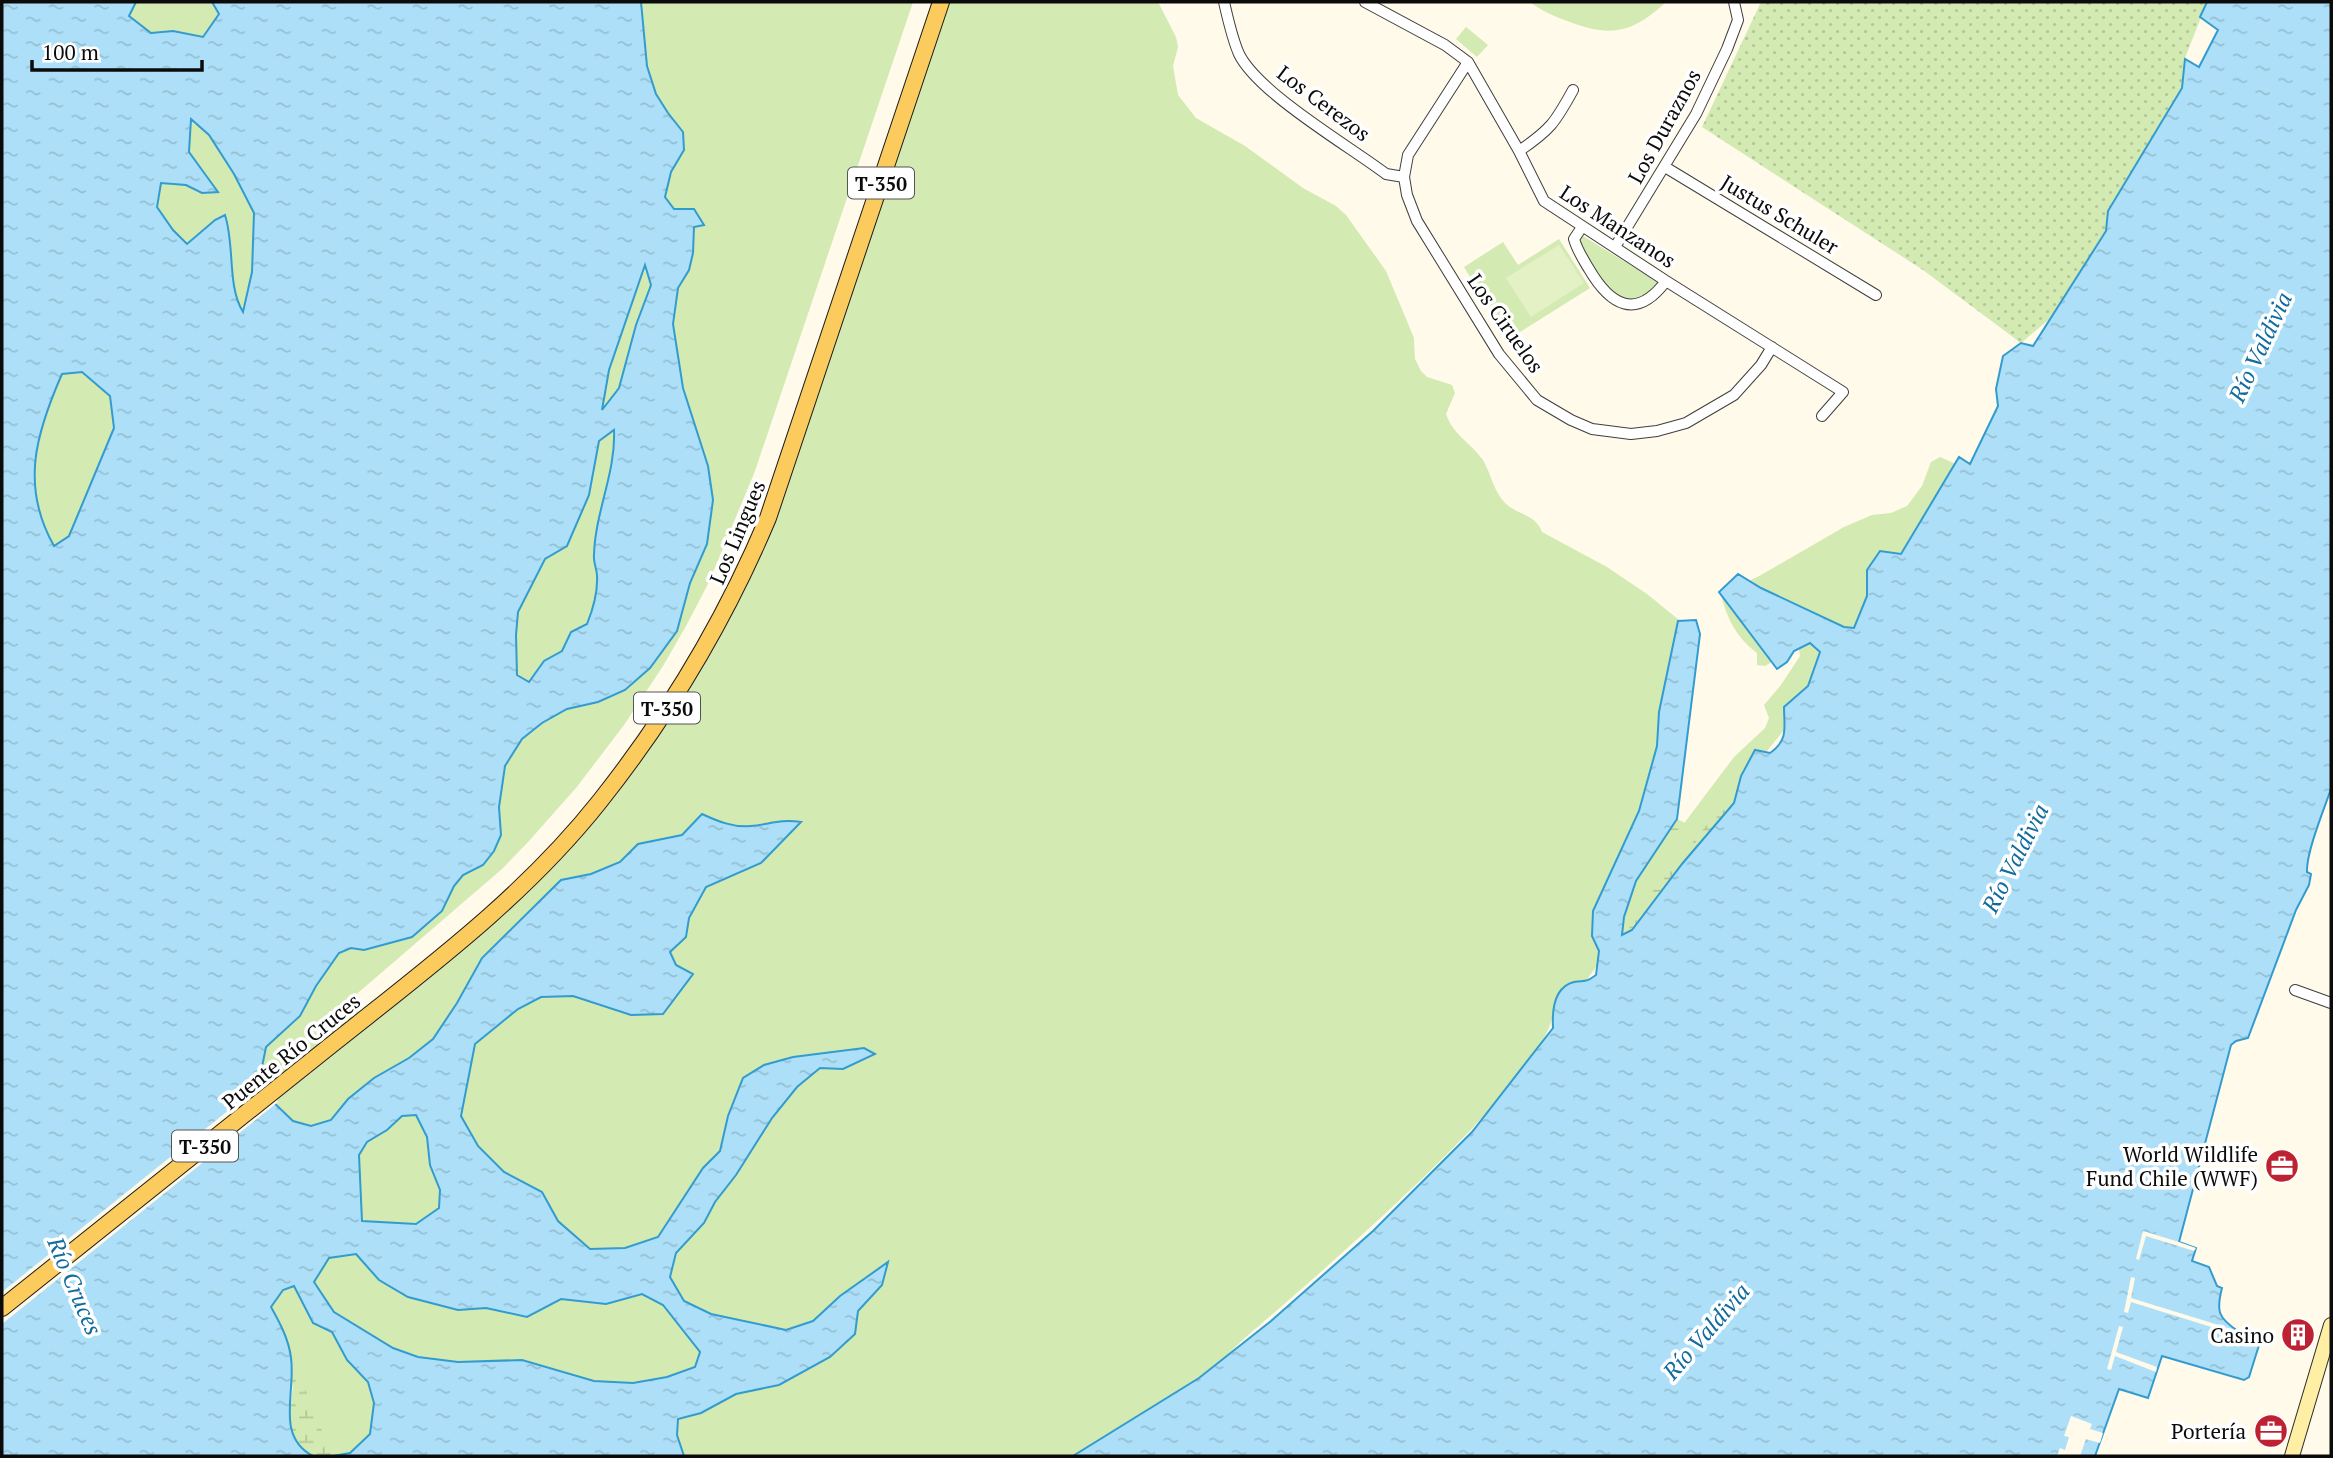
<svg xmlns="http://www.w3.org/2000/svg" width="2333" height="1458" font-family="'PT Serif',serif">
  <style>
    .grass { fill: url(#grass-dots) }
    .wetland { fill: url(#wetland-marsh) }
    .park { fill: #d3eab3 }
    .pitch { fill: #e4f1c5 }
    .water { fill: url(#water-ripples); stroke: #329bd0; stroke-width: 2; fill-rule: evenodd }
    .pier { fill: #fffaea }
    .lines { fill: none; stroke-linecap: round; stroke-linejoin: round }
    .street-casing { stroke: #3e3e3e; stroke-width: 12 }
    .secondary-casing { stroke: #2d2d2d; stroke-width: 16 }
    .primary-casing { stroke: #1c1c1c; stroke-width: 18 }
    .street { stroke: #fff; stroke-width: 10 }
    .secondary { stroke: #ffefa5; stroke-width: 14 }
    .primary { stroke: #fccb5d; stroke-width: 16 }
    .labels { text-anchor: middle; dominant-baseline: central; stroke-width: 7; stroke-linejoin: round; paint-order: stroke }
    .shield { fill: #fff; stroke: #545454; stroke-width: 2 }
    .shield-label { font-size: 19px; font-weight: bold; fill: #0b0b0b }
    .street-label { font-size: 21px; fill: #0b0b0b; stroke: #fff }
    .poi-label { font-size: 21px; fill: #0b0b0b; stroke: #fff; text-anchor: end }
    .water-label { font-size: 23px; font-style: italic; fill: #126b9f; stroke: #fff }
  </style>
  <defs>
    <pattern id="grass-dots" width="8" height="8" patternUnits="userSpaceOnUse" patternTransform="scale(1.75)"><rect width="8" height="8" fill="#d3eab3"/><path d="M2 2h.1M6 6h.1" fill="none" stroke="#b4c799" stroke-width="1.8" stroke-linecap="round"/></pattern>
    <pattern id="wetland-marsh" width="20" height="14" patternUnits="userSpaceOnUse" patternTransform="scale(1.75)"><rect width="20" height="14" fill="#d3eab3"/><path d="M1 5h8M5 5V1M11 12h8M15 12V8" fill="none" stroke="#b4c799"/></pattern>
    <pattern id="water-ripples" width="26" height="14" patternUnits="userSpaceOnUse" patternTransform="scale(1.75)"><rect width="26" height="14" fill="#ade0f8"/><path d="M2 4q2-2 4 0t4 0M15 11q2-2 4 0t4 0" fill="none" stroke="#94bfd3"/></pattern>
  </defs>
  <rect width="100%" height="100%" fill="#fffaea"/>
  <!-- grass -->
  <path class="grass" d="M1761,2H2207L2185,58L2182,87L2108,211L2106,231L2053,316L2021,343L1923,270L1702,127Z"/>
  <!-- wetland -->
  <path class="wetland" d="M1741,776L1734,803L1682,864L1632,930L1621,935C1629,887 1651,859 1677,819L1685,823Z
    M283,1290L333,1456H313L303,1451L293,1440L289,1417L293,1387L271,1307Z"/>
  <!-- park -->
  <path class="park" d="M2,2H913L755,471L709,582L686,626L663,666L624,725L576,788L528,842L502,869L352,998L373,1020L599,805L735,591L938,2H1158L1176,37L1178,47L1173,66L1178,95L1196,118L1245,146L1303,188L1336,206L1346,215L1386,271L1414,338L1415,359L1421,371L1427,377L1452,385L1455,393L1446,414C1453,435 1471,443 1483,460C1491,474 1494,492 1505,503C1517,515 1536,514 1542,532L1607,567L1647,594L1684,624L1670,825L1671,830H1679L1734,757L1765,728L1769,718L1764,705L1781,685L1800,656L1799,650C1784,645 1776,661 1765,666L1757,665V653C1737,638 1727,619 1721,595L1761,575L1844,527L1872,515L1891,513L1907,506L1922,486L1931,462L1940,457L1958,465L1876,617L1623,928L1584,984L1553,1012C1549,1079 1304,1287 1246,1337C1224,1357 1203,1380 1178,1397C1148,1418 1115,1437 1084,1456H332L281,1329L238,1165L2,709Z
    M1530,2H1666C1634,32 1612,38 1570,22C1555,17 1542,11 1530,2Z
    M1466,27L1488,45L1477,57L1456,39Z
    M1583,236L1658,282V286C1652,290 1646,296 1640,299C1608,312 1591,264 1578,242Z
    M1559,239L1590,288L1509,339L1464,267L1503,242L1518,265Z"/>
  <!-- pitch -->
  <path class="pitch" d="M1559,245L1584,283L1531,317L1506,278Z"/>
  <!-- water -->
  <path class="water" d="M2,2H136L129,16L151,33L173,31L203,37L219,14L212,2H641L647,66L656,94L668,113L683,132L684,150L671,172L665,197L674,209H694L704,225L694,227L693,253L689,270L678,288L673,324L683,388L708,466L713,500L707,544L690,583L677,631L650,668L625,690L598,702L567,709L542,723L522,739L505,766L499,807L501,835L494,851L483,865L463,875L454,886L442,911L412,937L364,950L351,948L339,953L316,986L300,1016L266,1047L260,1077L271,1100L293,1121L311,1126L331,1120L348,1099L374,1078L409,1058L433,1039L457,1003L482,958L561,880L591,874L620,862L638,844L682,835L702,814C717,821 734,828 751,826C771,824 780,819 801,822L761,863L706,887L689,918L686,937L670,952L676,965L693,974L663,1014L631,1015L573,996L541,997L518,1009L475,1044L461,1116L478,1146L504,1172L542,1192L558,1221L590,1249L625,1248L658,1237L703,1168L720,1151L728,1116L743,1078L764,1065L793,1057L864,1048L875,1054L843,1069L820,1068L797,1087L772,1118L736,1175L715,1202L704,1223L676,1253L670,1277L684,1301L711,1314L786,1330L813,1321L840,1296L888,1262L882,1285L858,1311L855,1334L830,1357L779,1385L736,1394L701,1413L678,1419L677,1435L684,1456H333L350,1453L370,1434L374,1403L368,1382L347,1360L332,1332L313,1323L294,1286L283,1290L271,1307C280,1323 289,1340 291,1358C296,1393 275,1436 313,1456H2ZM191,119L209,135L234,174L254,213L252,272L243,312C227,286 235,246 225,215L215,220L187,244L173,230L157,207L161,183L186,185L202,193L218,192L189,152ZM645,265L651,285L636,325L619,388L602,410L609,370ZM82,372L110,396L114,428L69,536L54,546C20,486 36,433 62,374ZM614,430C616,473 595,512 594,555C593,562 597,569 597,576C598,593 593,609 587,624L571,632L562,651L544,661L529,682L517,675L516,635L518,612L545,559L567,546L589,495L599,441ZM416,1115L427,1137L430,1165L440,1190L439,1208L416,1224L362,1221L359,1155L367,1142L387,1130L402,1116ZM356,1254L379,1280L408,1297L458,1310L486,1308L527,1317L561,1299L606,1304L642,1294L663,1305L700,1352L695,1367L667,1377L633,1383L594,1381L522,1360L458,1362L418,1357L393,1348L334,1312L314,1282L329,1258Z
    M2207,2H2331V789C2324,809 2306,853 2307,872L2311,874L2309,885L2296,910L2248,1038L2236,1041L2231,1045L2179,1242L2196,1248L2192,1261L2209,1267L2217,1286L2222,1288C2216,1311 2218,1318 2238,1331L2237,1335L2260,1342L2249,1377L2244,1380L2162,1356L2148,1398L2119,1389L2095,1456H1073L1199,1378L1271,1321L1373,1231L1472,1132L1553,1028C1552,1011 1554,987 1574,982C1585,980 1585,983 1596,975L1599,951L1592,936L1593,911L1639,811L1657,746L1659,712L1678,621L1696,620L1700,634L1677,819L1636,881L1624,917L1622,935L1632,930L1682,864L1734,803L1741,776L1755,750L1770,753C1789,740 1784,727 1784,707L1808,686L1820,652L1810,643L1794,651L1787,662L1777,669L1719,592L1738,574L1761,588L1844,627L1854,628L1867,596V570L1880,551L1901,554L1959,457L1970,464L1998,406L1996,389L2003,356L2021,343L2033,346L2106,231L2108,211L2182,88L2185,59L2199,67L2218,30L2200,17Z"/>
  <!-- pier -->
  <path class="pier" d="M265,1081L278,1102L2,1324V1292Z
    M2143,1231L2179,1242L2196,1248L2194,1251L2146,1236L2139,1260L2136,1259Z
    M2131,1277L2135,1278L2131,1298L2238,1331L2237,1335L2131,1302L2128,1313L2124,1312Z
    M2119,1326L2123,1327L2116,1352L2157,1367L2156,1372L2115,1356L2111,1370L2107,1369Z
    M2071,1416L2092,1424L2090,1429L2103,1433L2100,1443L2086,1439L2080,1456H2057L2060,1448L2065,1450L2069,1437L2064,1436Z"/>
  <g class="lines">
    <!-- street casing -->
    <g class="street-casing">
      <path id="street" d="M1224,2C1228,19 1232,38 1239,54C1258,93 1349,146 1386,174L1404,177
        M1365,2L1445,45L1468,62L1519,151L1544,201L1666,281L1843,392L1822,416
        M1468,62L1408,155L1404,177L1407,195L1417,221L1499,354L1537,400L1571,420L1592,429L1631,434L1657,431L1686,423L1734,395L1761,365L1772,347
        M1519,151C1550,130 1555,123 1573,90
        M1665,167L1876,295
        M1582,227L1574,239C1577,250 1583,259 1589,269C1610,305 1636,321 1666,281
        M1615,247L1696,114L1727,49L1738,20L1734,2
        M2295,990L2331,1003"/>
    </g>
    <!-- secondary casing -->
    <g class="secondary-casing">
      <path id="secondary" d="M2292,1456L2331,1325"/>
    </g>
    <!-- primary casing -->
    <g class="primary-casing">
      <path id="primary" d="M2,1308C113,1220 224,1131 335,1042C428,968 525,896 600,801C669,714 725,620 768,518L941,2"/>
    </g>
    <!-- street -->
    <use href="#street" class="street"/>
    <!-- secondary -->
    <use href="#secondary" class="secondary"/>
    <!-- primary -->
    <use href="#primary" class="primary"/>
  </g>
  <!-- icons -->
  <defs>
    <g id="office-disc" transform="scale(1.75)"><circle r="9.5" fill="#be2132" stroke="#fff"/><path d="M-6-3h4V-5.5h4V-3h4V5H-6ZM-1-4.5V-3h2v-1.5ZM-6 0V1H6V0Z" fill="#fff"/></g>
    <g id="building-disc" transform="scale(1.75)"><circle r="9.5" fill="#be2132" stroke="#fff"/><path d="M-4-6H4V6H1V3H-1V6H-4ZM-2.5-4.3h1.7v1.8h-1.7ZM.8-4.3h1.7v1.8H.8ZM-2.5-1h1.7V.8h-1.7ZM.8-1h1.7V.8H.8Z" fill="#fff"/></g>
  </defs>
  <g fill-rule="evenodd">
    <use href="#office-disc" x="2282" y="1166"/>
    <use href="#building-disc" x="2298" y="1335"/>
    <use href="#office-disc" x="2271" y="1431"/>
  </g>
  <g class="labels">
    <!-- shield labels -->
    <g class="shield">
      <rect x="848" y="167.5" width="66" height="31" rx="5"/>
      <rect x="634" y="692.5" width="66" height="31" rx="5"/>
      <rect x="172" y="1130.5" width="66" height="31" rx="5"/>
    </g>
    <g class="shield-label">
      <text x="881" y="183">T-350</text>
      <text x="667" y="708">T-350</text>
      <text x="205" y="1146">T-350</text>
    </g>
    <!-- street labels -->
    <g class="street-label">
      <text transform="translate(1324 103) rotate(37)">Los Cerezos</text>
      <text transform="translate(1664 126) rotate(-61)">Los Duraznos</text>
      <text transform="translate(1780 214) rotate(31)">Justus Schuler</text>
      <text transform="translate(1618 226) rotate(33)">Los Manzanos</text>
      <text transform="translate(1506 323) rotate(55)">Los Ciruelos</text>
      <text transform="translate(737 532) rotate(-67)">Los Lingues</text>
      <text transform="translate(291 1051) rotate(-39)">Puente Río Cruces</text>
    </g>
    <!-- poi labels -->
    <g class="poi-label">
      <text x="2258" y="1154">World Wildlife<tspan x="2258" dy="24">Fund Chile (WWF)</tspan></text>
      <text x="2274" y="1335">Casino</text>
      <text x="2246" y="1431">Portería</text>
    </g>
    <!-- water labels -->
    <g class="water-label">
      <text transform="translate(2260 347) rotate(-65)">Río Valdivia</text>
      <text transform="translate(2015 858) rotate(-63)">Río Valdivia</text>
      <text transform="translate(75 1286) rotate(67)">Río Cruces</text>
      <text transform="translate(1706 1331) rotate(-49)">Río Valdivia</text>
    </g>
  </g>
  <!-- border -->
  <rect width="2333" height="1458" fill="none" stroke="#0b0b0b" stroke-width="7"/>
  <!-- scale -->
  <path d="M32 60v10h170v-10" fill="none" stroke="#0b0b0b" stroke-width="3.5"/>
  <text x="42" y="60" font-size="21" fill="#0b0b0b" stroke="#ffffff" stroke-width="5" paint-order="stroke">100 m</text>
</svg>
